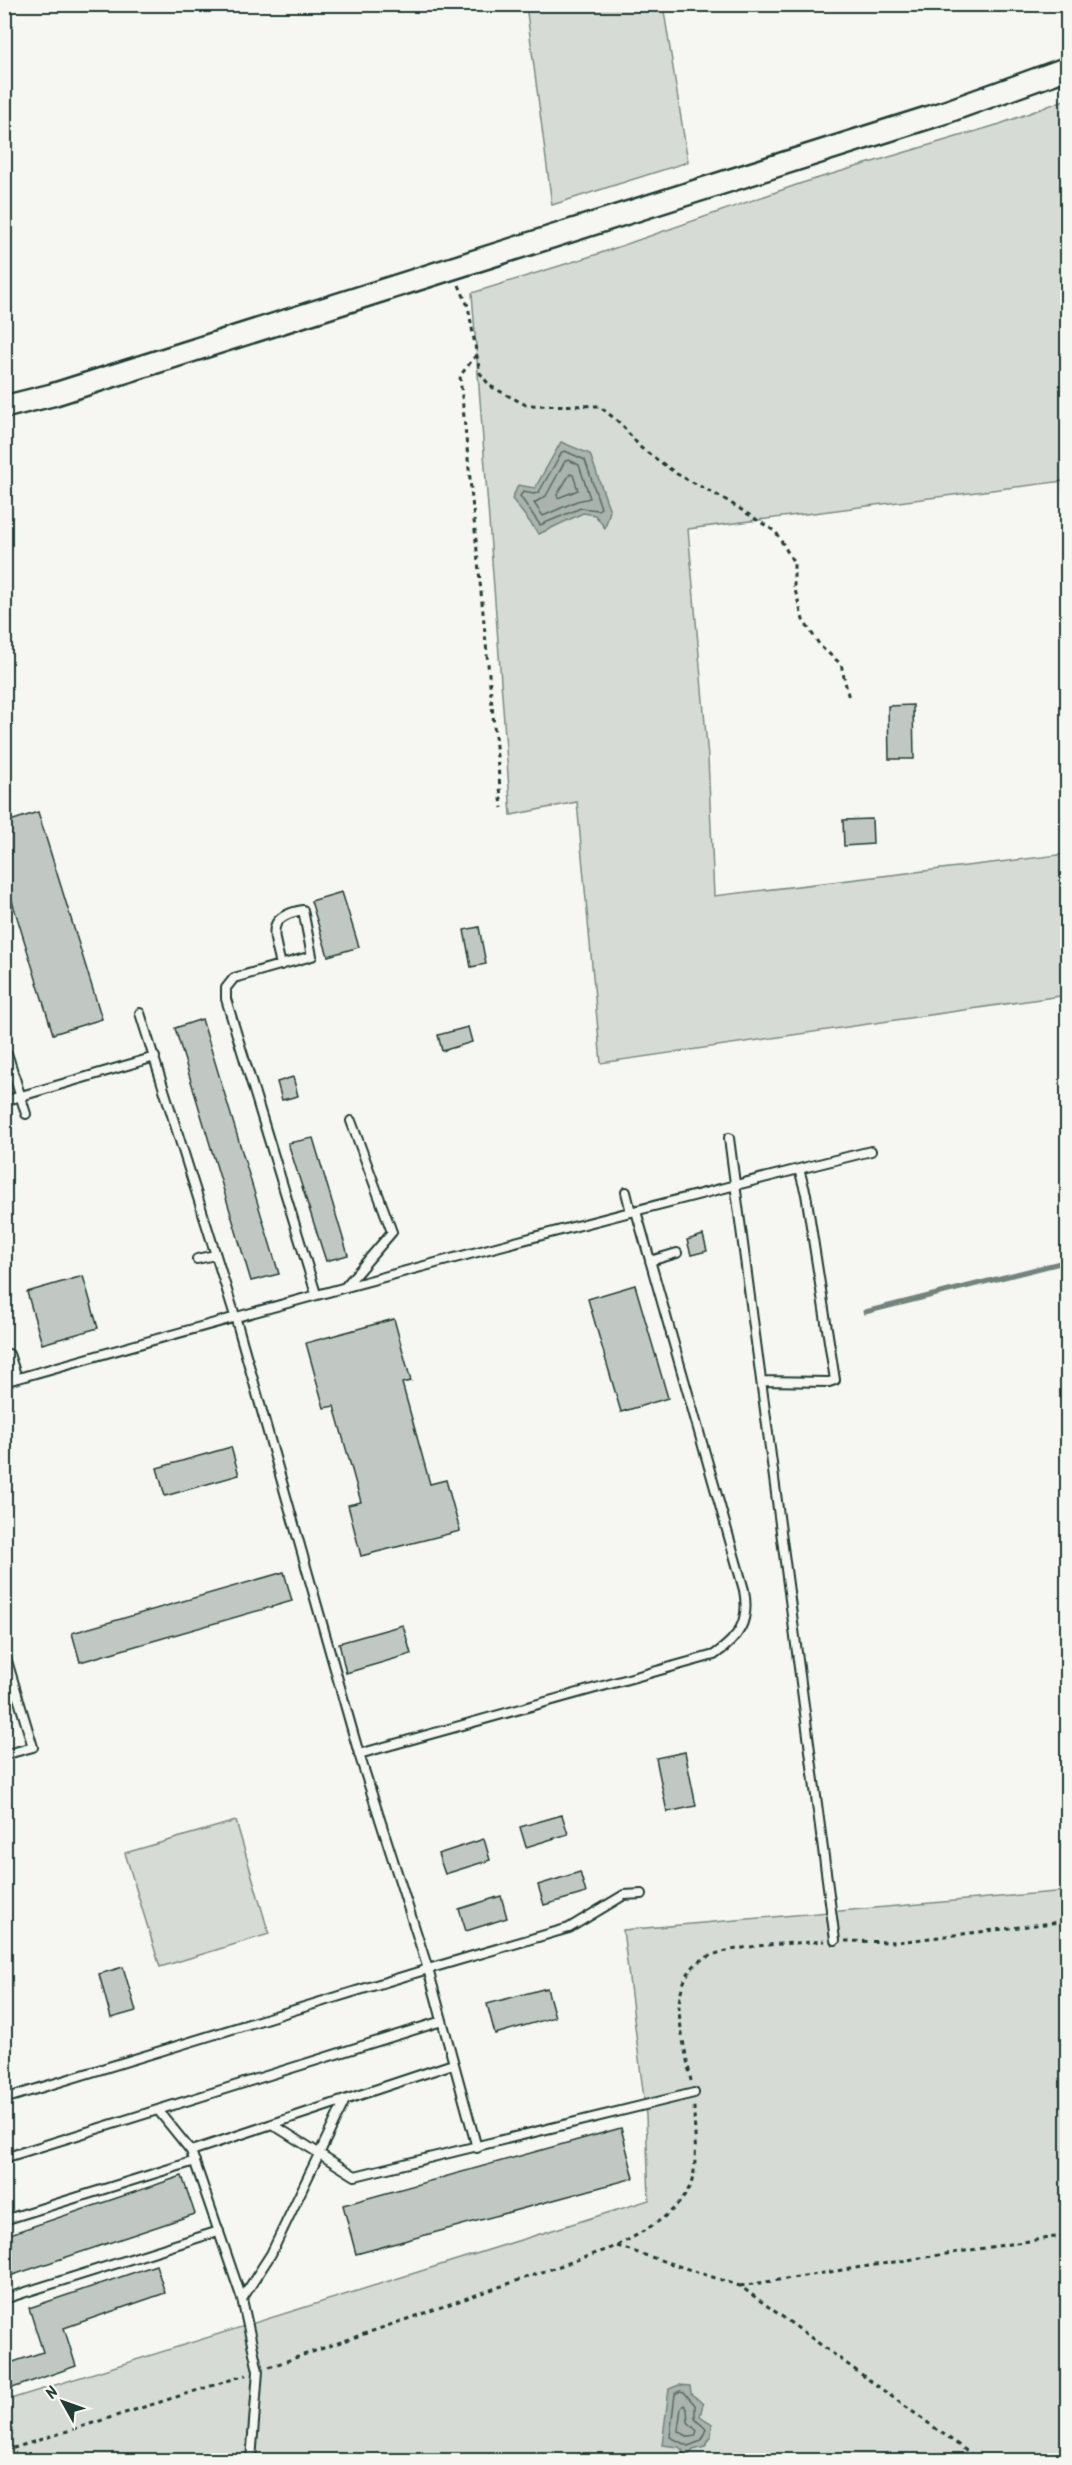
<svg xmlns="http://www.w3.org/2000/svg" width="1072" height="2465" font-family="Kalam,sans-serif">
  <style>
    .green { fill: #d6dbd6; stroke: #7a8c85; stroke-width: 1.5 }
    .water { fill: #aab3ae; stroke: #72847d; stroke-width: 1.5 }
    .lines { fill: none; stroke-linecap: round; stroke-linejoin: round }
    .shore { stroke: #576c65; stroke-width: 1.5 }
    .stream { stroke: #72847d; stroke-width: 5 }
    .building { fill: #c1c8c3; stroke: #1f3d34; stroke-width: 1.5 }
    .lane-casing { stroke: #1f3d34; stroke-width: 12 }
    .secondary-casing { stroke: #1f3d34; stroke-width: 26 }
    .path { stroke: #1f3d34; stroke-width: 3; stroke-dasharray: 4.5 4.5; stroke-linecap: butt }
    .lane { stroke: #f6f6f2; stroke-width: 8 }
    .secondary { stroke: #f6f6f2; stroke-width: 21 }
  </style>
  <rect width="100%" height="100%" fill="#f6f6f2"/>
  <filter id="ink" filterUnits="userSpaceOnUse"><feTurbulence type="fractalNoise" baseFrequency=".0167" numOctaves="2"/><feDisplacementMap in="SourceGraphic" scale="12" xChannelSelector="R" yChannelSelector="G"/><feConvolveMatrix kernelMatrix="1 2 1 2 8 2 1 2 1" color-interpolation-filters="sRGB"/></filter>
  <g filter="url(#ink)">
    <!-- green -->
    <path class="green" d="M526,5H663L688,162L552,205Z
      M1067,99V557L1063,481L688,529L708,758L714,896L1067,854V995L601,1063L577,802L511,815L472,293L598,254L802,183L1000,124Z
      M236,1821L269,1934L160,1967L125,1853Z
      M1067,1891V2460H5L4,2401L649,2200L646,2115L623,1930Z"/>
    <!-- water -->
    <path class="water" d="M561,442L590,454L610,511L605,528L595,515L583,513L539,534L512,499L518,485L535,488Z
      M679,2385L690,2386L691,2393L703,2404L700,2416L712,2424L711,2437L705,2447L693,2450L686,2458L682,2457L683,2451L679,2447L662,2445L669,2389Z"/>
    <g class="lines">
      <!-- shore -->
      <path class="shore" d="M565,451L585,460L601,508L598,510L581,508L540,525L520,496L523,492L534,494L539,492L562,452Z
        M569,460L579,465L590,498L577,501L543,516L534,503L546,496L565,461Z
        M570,474L573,475L578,490L558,498L557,495Z
        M680,2391L684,2392L695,2405V2419L706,2429L701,2441L688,2446L670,2437L675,2394Z
        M684,2405L687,2409L688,2422L697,2431L695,2436L689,2437L678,2431L681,2408Z"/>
      <!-- stream -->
      <path class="stream" d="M865,1312L1068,1261"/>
    </g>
    <!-- building -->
    <path class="building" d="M913,705L914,759H889L888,706Z
      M38,812L102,1019L53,1034L4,875V823Z
      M872,819L873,844L844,846L843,820Z
      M342,892L359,947L328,956L311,901Z
      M479,927L486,964L471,967L464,930Z
      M202,1019L279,1274L251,1281L175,1028Z
      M468,1027L472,1042L442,1051L438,1035Z
      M293,1077L298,1096L282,1100L277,1082Z
      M313,1138L348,1255L326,1261L288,1143Z
      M703,1235L707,1251L691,1255L687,1240Z
      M83,1276L98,1328L42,1344L27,1292Z
      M635,1285L668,1398L621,1412L588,1299Z
      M394,1319L411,1381L402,1383L430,1484L446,1480L460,1531L361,1556L348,1505L361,1502L334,1406L324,1408L306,1343Z
      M231,1447L239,1475L165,1496L157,1468Z
      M284,1572L292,1601L80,1662L72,1633Z
      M403,1625L411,1654L346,1673L339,1643Z
      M685,1752L696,1806L667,1812L656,1758Z
      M562,1815L568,1834L526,1847L520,1827Z
      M484,1839L490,1860L445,1874L438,1854Z
      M580,1872L586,1893L544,1905L538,1885Z
      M501,1896L507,1918L466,1931L459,1909Z
      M123,1967L136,2011L111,2018L99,1974Z
      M547,1988L555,2017L495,2034L487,2004Z
      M621,2128L634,2178L356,2254L343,2205Z
      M182,2176L195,2214L4,2278V2236Z
      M156,2265L165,2293L64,2328L76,2366L4,2391V2365L43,2352L29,2308Z"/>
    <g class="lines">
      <!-- lane casing -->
      <g class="lane-casing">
        <path id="lane" d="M281,965C274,934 264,917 303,910L312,956L234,978L226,988V999L316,1294
          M140,1013L235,1316L359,1754L428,1969L477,2148
          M8,1056L26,1114
          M4,1101L155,1057
          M729,1138L835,1940
          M626,1192L631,1212
          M197,1259L215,1255
          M650,1261L677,1253
          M345,1287L392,1232L351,1121
          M9,1354L17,1378
          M761,1381L829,1382L835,1380L806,1194L799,1169
          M4,1382C292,1300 581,1223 871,1151
          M4,1651L33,1747L4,1755
          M359,1754L714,1655C739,1638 750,1621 744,1590L636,1211
          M4,2099L428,1969L569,1928L624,1895L642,1894
          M158,2110L191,2151L242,2299L258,2371L251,2460
          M272,2124L355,2176L694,2093
          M191,2151L453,2064
          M4,2158L442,2021
          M4,2220L195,2161
          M4,2299L219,2231
          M242,2299L271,2254L345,2100"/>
      </g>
      <!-- secondary casing -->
      <g class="secondary-casing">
        <path id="secondary" d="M4,407L52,395L946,112L1068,68"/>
      </g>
      <!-- path -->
      <path class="path" d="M459,285L468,306L480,373L490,386L526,405L599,406L620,423L641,448L677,474L726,500L776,532L794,563V586L803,620L821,647L841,664L849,699
        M476,355L460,376L502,808
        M845,1941L898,1942L1068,1921
        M691,2081C687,2058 680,2032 679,2008C679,1992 685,1973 697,1963C720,1944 794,1944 824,1941
        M617,2246L740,2286L979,2460
        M740,2286L1068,2235
        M269,2367L617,2246C646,2230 690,2208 694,2171C697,2150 694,2127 694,2106
        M4,2451L246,2375"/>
      <!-- lane -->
      <use href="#lane" class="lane"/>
      <!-- secondary -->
      <use href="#secondary" class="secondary"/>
    </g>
  </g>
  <!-- margin -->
  <rect width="1072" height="2465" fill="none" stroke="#f6f6f2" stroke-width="24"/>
  <rect x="12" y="12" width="1048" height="2441" fill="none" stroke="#1f3d34" stroke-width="2" filter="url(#ink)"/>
  <!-- north arrow -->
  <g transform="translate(63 2402) rotate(310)" stroke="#f6f6f2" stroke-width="4.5" paint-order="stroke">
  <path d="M0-4.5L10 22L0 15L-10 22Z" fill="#1f3d34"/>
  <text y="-9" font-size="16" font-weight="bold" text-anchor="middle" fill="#1f3d34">N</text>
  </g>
</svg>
